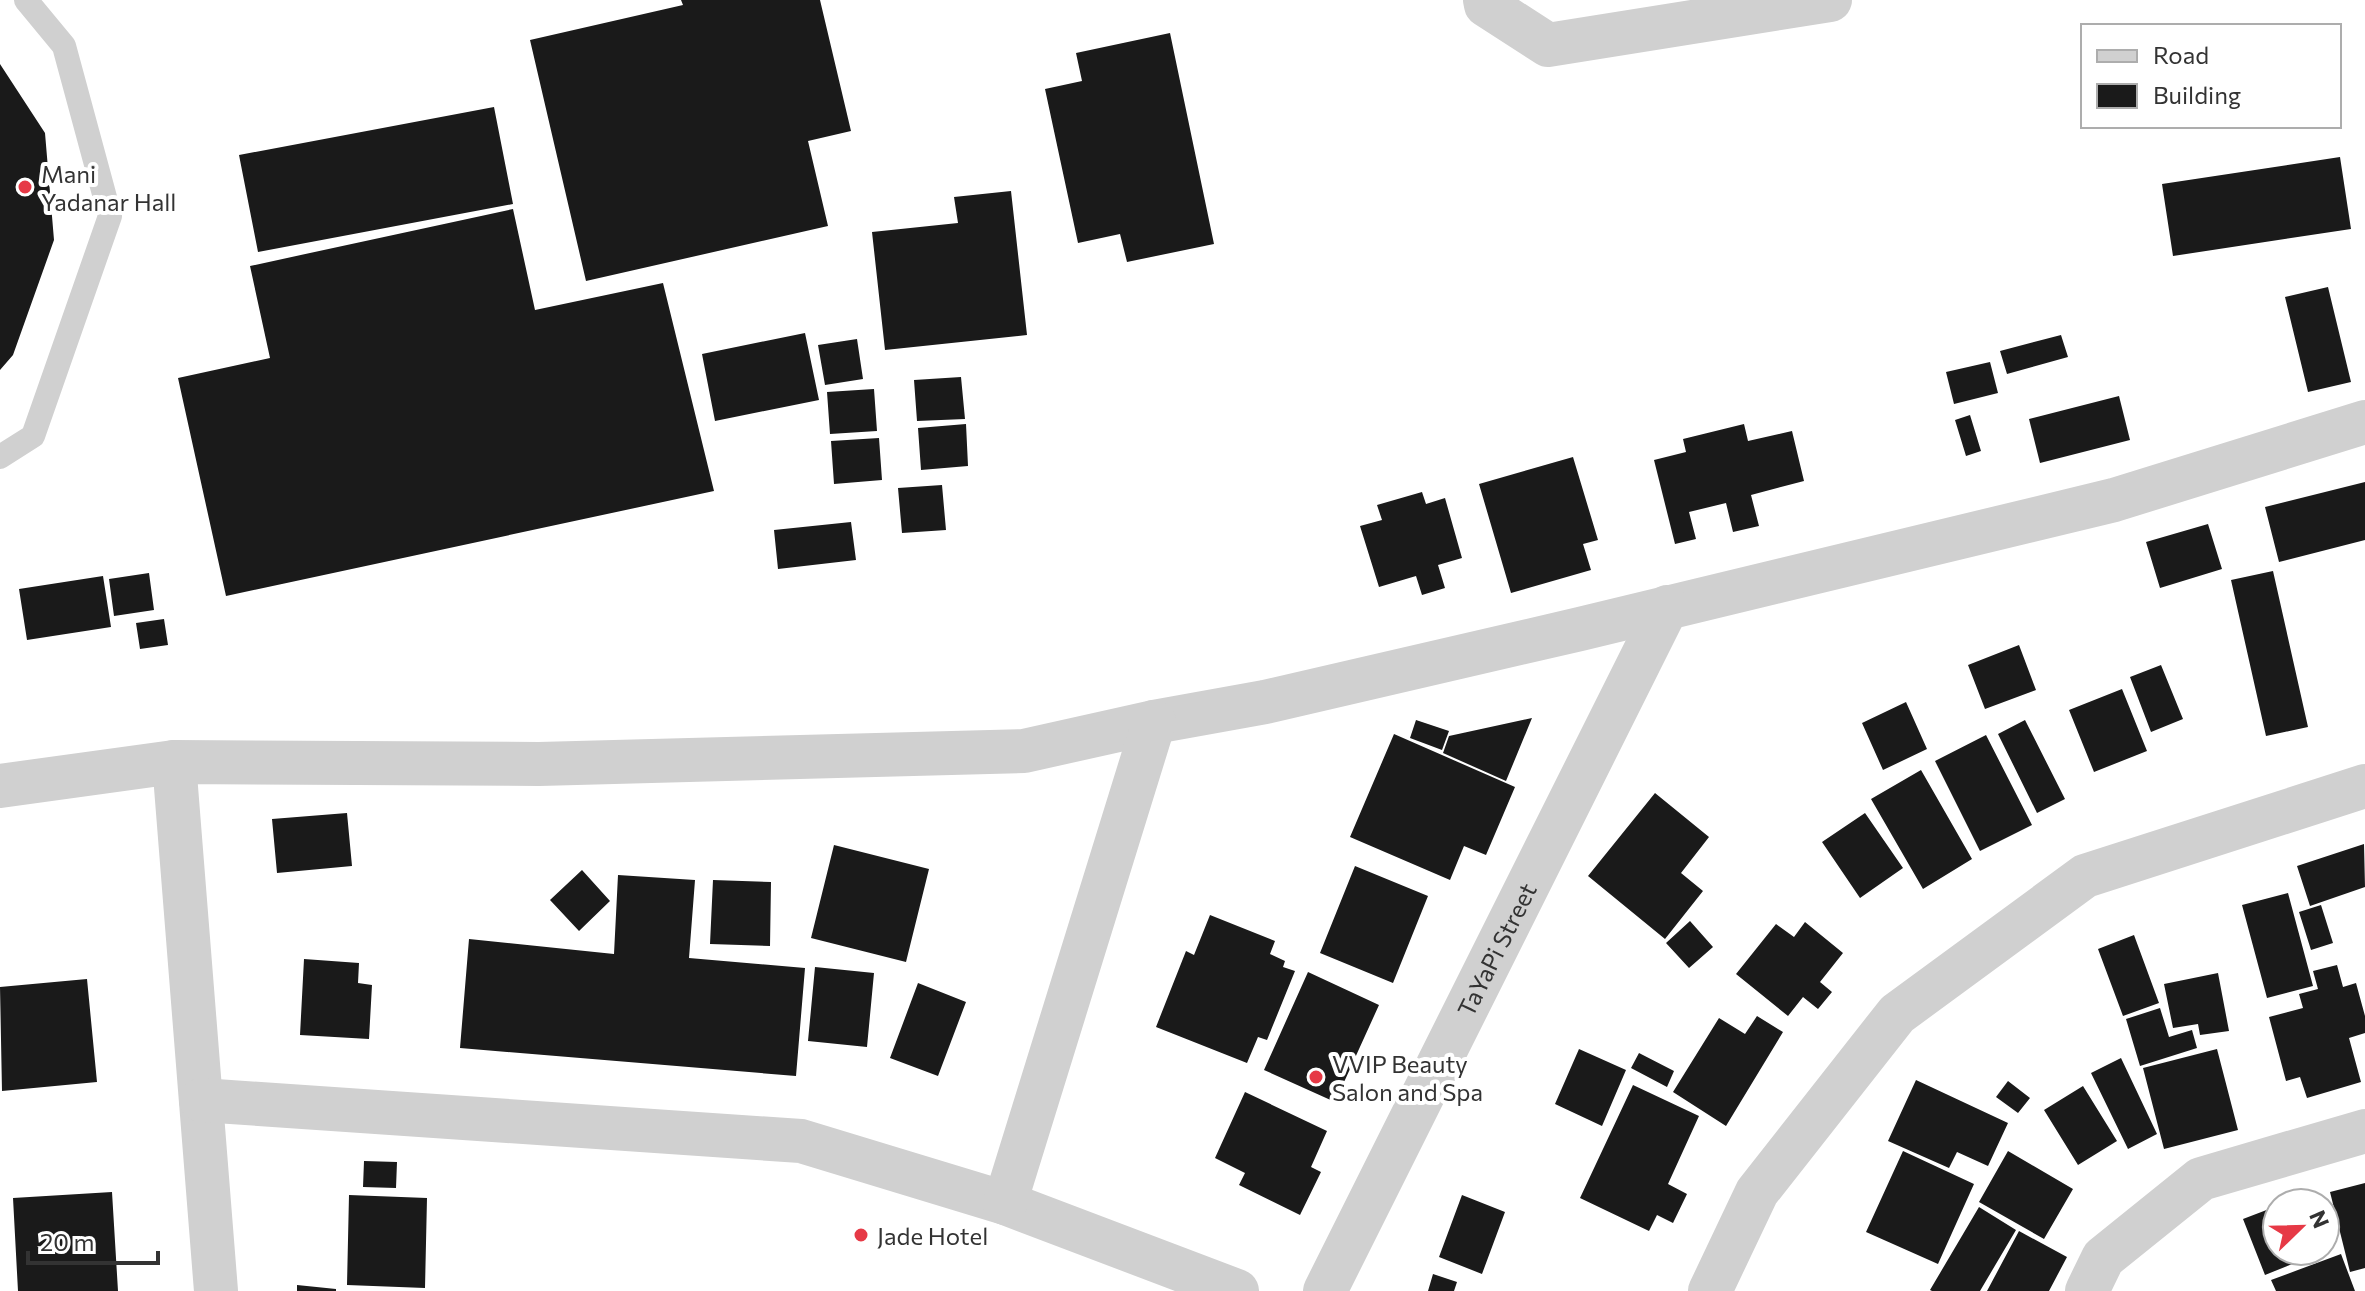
<svg xmlns="http://www.w3.org/2000/svg" width="2365" height="1291" font-family="Commissioner,sans-serif">
  <style>
    .building { fill: #1a1a1a }
    .lines { fill: none; stroke-linecap: round; stroke-linejoin: round }
    .lane { stroke: #d0d0d0; stroke-width: 24 }
    .street { stroke: #d0d0d0; stroke-width: 44 }
    .poi-dot { fill: #e63946; stroke: #fff; stroke-width: 3 }
    .labels { text-anchor: middle; dominant-baseline: central; stroke-width: 8; stroke-linejoin: round; paint-order: stroke }
    .poi-label { font-size: 24px; fill: #333; stroke: #fff; text-anchor: start }
    .street-label { font-size: 24px; fill: #333; stroke: #fff }
  </style>
  <rect width="100%" height="100%" fill="#fff"/>
  <!-- building -->
  <path class="building" d="M681,0H820L851,131L808,141L828,226L586,281L530,40L683,5Z
    M1170,33L1214,244L1127,262L1120,234L1078,243L1045,89L1082,81L1076,53Z
    M0,64L45,133L54,240L13,355L0,370Z
    M494,107L513,204L258,252L239,155Z
    M2340,157L2351,229L2173,256L2162,184Z
    M1011,191L1027,335L885,350L872,232L958,223L954,197Z
    M513,209L535,310L663,283L714,491L226,596L178,378L270,358L250,266Z
    M2328,287L2351,382L2308,392L2285,297Z
    M805,333L819,400L715,421L702,354Z
    M2061,335L2068,357L2007,374L2000,351Z
    M857,339L863,379L825,385L818,345Z
    M1990,362L1998,393L1954,404L1946,372Z
    M961,377L965,419L917,421L914,380Z
    M874,389L877,431L830,434L827,392Z
    M2119,396L2130,440L2040,463L2029,419Z
    M1970,415L1981,451L1966,456L1955,420Z
    M966,424L968,466L921,470L918,428Z
    M1744,424L1748,441L1792,431L1804,481L1751,495L1759,526L1733,532L1726,503L1689,512L1696,539L1675,544L1654,460L1686,452L1683,439Z
    M879,438L882,480L834,484L831,441Z
    M1573,457L1598,540L1583,544L1591,570L1511,593L1479,484Z
    M2365,482V540L2279,562L2265,507Z
    M942,485L946,530L902,533L898,488Z
    M1422,492L1426,504L1445,498L1462,558L1438,565L1445,588L1422,595L1416,576L1379,587L1360,526L1382,520L1377,505Z
    M851,522L856,560L778,569L774,530Z
    M2208,524L2222,569L2160,588L2146,542Z
    M2273,571L2308,727L2266,736L2231,580Z
    M149,573L154,610L114,616L109,579Z
    M103,576L111,627L27,640L19,589Z
    M164,619L168,645L140,649L136,623Z
    M2019,645L2036,690L1985,709L1968,665Z
    M2161,665L2183,719L2151,732L2130,677Z
    M2122,689L2147,751L2094,772L2069,710Z
    M1906,702L1927,749L1883,770L1862,723Z
    M1532,718L1506,781L1443,753L1449,736Z
    M1416,720L1449,731L1442,750L1410,738Z
    M2025,720L2065,799L2037,813L1998,734Z
    M1394,734L1515,787L1486,855L1464,846L1450,880L1350,837Z
    M1986,735L2032,825L1980,851L1935,761Z
    M1921,770L1972,859L1923,889L1871,799Z
    M1655,793L1709,837L1681,873L1703,891L1665,939L1588,876Z
    M347,813L352,866L277,873L272,819Z
    M1865,813L1903,868L1860,898L1822,842Z
    M2364,844L2365,887L2310,906L2297,866Z
    M834,845L929,869L906,962L811,938Z
    M1355,866L1428,896L1393,983L1320,953Z
    M582,870L610,901L579,931L550,900Z
    M618,875L695,880L689,958L805,968L796,1076L460,1048L469,939L614,954Z
    M713,880L771,882L770,946L710,944Z
    M2288,893L2313,986L2267,998L2242,905Z
    M2321,905L2333,943L2311,950L2299,912Z
    M1210,915L1275,941L1270,954L1285,961L1283,967L1295,971L1267,1040L1258,1037L1247,1063L1156,1027L1186,951L1194,955Z
    M1690,921L1713,947L1689,968L1666,943Z
    M1805,922L1843,953L1820,982L1832,992L1818,1009L1803,997L1788,1016L1736,974L1776,924L1794,937Z
    M2134,935L2159,1003L2123,1016L2098,949Z
    M304,959L359,963L358,983L372,985L369,1039L300,1035Z
    M2337,965L2343,987L2356,983L2365,1016V1033L2349,1038L2361,1082L2307,1098L2300,1077L2286,1081L2269,1017L2303,1008L2299,994L2318,989L2313,971Z
    M815,967L874,973L867,1047L808,1041Z
    M1308,972L1379,1005L1335,1102L1264,1070Z
    M2218,973L2229,1031L2200,1035L2198,1024L2173,1028L2164,984Z
    M87,979L97,1082L2,1091L0,987Z
    M918,983L966,1002L938,1076L890,1058Z
    M2160,1008L2169,1037L2192,1030L2197,1048L2140,1066L2126,1019Z
    M1757,1016L1783,1032L1726,1126L1673,1092L1719,1018L1745,1034Z
    M1579,1049L1626,1070L1602,1126L1555,1104Z
    M2217,1049L2238,1130L2164,1149L2143,1068Z
    M1639,1053L1674,1071L1667,1087L1631,1068Z
    M2121,1058L2157,1134L2128,1149L2091,1073Z
    M1916,1080L2008,1123L1988,1166L1957,1152L1949,1168L1888,1141Z
    M2008,1081L2030,1098L2018,1113L1996,1097Z
    M1633,1085L1699,1116L1668,1184L1687,1194L1673,1223L1657,1215L1649,1231L1580,1198Z
    M2083,1086L2117,1141L2078,1165L2044,1110Z
    M1245,1092L1327,1131L1311,1167L1321,1172L1300,1215L1239,1185L1245,1173L1215,1158Z
    M1903,1151L1974,1184L1938,1264L1866,1232Z
    M2008,1151L2073,1189L2044,1239L1979,1202Z
    M364,1161L397,1162L396,1188L363,1187Z
    M2365,1183V1268L2350,1272L2330,1192Z
    M112,1192L118,1291H18L13,1198Z
    M349,1195L427,1198L425,1288L347,1285Z
    M1462,1195L1505,1212L1482,1274L1439,1257Z
    M2277,1206V1251H2316L2317,1254L2265,1275L2243,1219Z
    M1979,1207L2016,1230L1980,1291H1932L1930,1290Z
    M2019,1231L2067,1257L2049,1291H1987Z
    M2341,1254L2355,1291H2276L2271,1280Z
    M1433,1274L1457,1282L1454,1291H1428Z
    M297,1285L336,1289V1291H297Z"/>
  <g class="lines">
    <!-- lane -->
    <path class="lane" d="M0,457L33,436L110,216L64,46L26,0"/>
    <!-- street -->
    <g class="street">
      <path d="M1485,0L1486,5L1548,45L1830,0"/>
      <path d="M174,762L216,1291"/>
      <path d="M0,786L174,762L539,764L1024,751L1154,722L1265,702L1580,629L2114,500L2365,422"/>
      <path d="M201,1100L801,1141L1005,1203L1237,1291"/>
      <path d="M1005,1203L1154,722"/>
      <path id="s1" d="M1325,1291L1667,607"/>
      <path d="M1710,1291L1757,1192L1897,1014L2085,876L2365,786"/>
      <path d="M2087,1291L2103,1258L2201,1179L2365,1131"/>
    </g>
  </g>
  <!-- markers -->
  <g class="poi-dot">
    <circle cx="25" cy="187" r="8"/>
    <circle cx="1316" cy="1077" r="8"/>
    <circle cx="861" cy="1235" r="8"/>
  </g>
  <g class="labels">
    <!-- poi labels -->
    <g class="poi-label">
      <text x="41" y="173">Mani<tspan x="41" dy="28">Yadanar Hall</tspan></text>
      <text x="1332" y="1063">VVIP Beauty<tspan x="1332" dy="28">Salon and Spa</tspan></text>
      <text x="877" y="1235">Jade Hotel</text>
    </g>
    <!-- street labels -->
    <g class="street-label">
      <text stroke="none"><textPath href="#s1" startOffset="382">TaYaPi Street</textPath></text>
    </g>
  </g>
  <!-- legend -->
  <rect x="2081" y="24" width="260" height="104" fill="#ffffff" stroke="#adadad" stroke-width="2"/>
  <rect x="2097" y="50" width="40" height="12" fill="#d0d0d0" stroke="#adadad" stroke-width="2"/>
  <text x="2153" y="64" font-size="24" fill="#333333">Road</text>
  <rect x="2097" y="84" width="40" height="24" fill="#1a1a1a" stroke="#adadad" stroke-width="2"/>
  <text x="2153" y="104" font-size="24" fill="#333333">Building</text>
  <!-- north arrow -->
  <g transform="translate(2301 1227) rotate(67)"><circle r="38" fill="#ffffff" stroke="#adadad" stroke-width="2"/>
  <path d="M0-6L14 30L0 20L-14 30Z" fill="#e63946"/>
  <text y="-12" font-size="22" font-weight="bold" text-anchor="middle" fill="#333333">N</text>
  </g>
  <!-- scale -->
  <path d="M28 1251v12h130v-12" fill="none" stroke="#333333" stroke-width="4"/>
  <text x="40" y="1251" font-size="24" fill="#333333" stroke="#ffffff" stroke-width="6" paint-order="stroke">20 m</text>
</svg>
